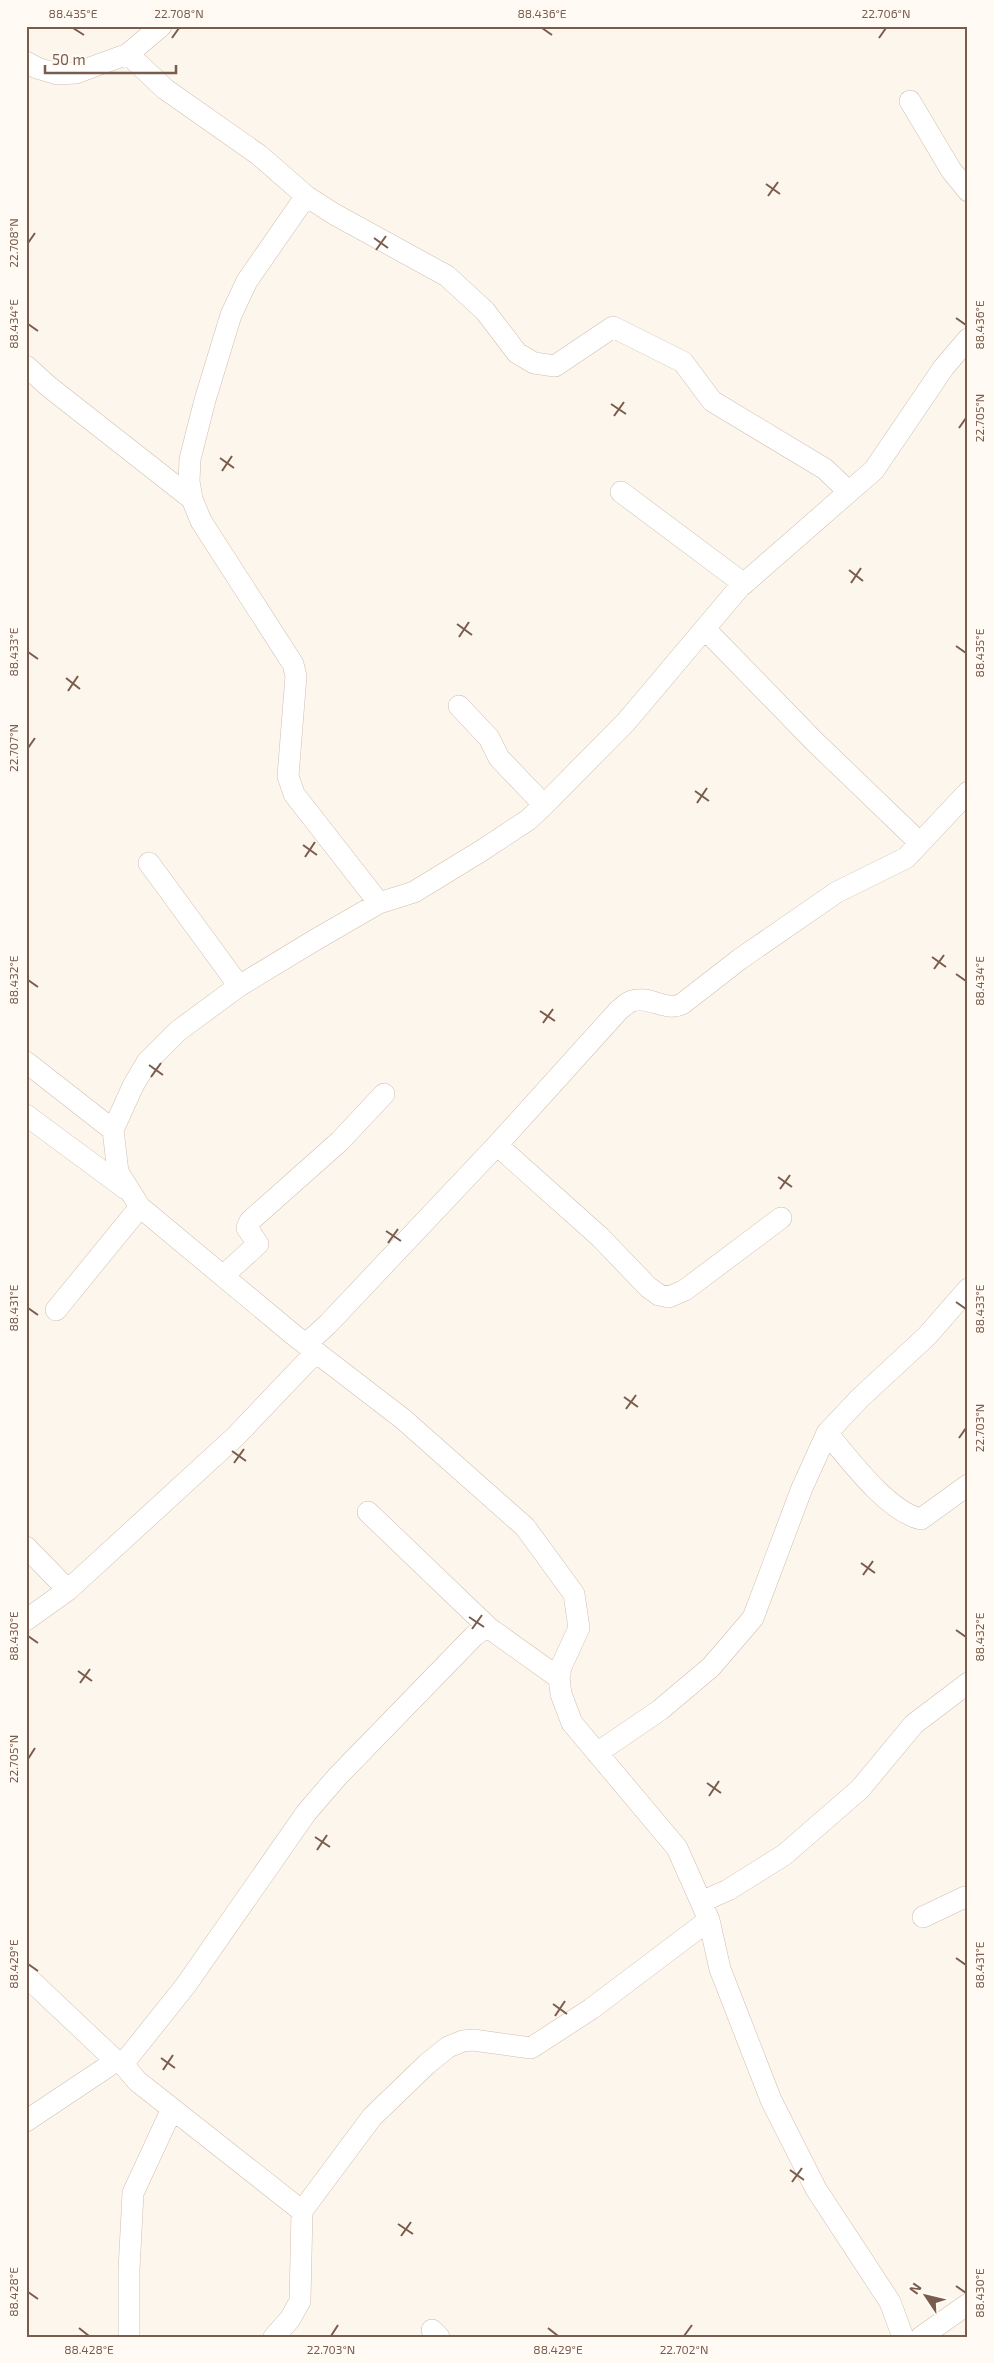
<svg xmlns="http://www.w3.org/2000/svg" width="994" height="2363" font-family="'Exo 2',sans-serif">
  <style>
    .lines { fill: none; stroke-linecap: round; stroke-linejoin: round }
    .minor-casing { stroke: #d1beb0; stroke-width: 22 }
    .minor { stroke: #fff; stroke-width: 21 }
    .ticks { fill: none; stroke: #7a5c4d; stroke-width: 2 }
    .neatline { fill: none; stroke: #7a5c4d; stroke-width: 2 }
    .ticks-label { font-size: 12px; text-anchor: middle; fill: #7a5c4d }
  </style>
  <rect width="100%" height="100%" fill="#fdf6ec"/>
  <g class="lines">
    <!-- minor casing -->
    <g class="minor-casing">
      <path id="minor" d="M128,54L165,89L259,155L306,196L334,214L447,276L485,311L517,353L534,363L555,366L613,327L683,362L712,401L825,469L849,492
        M26,62L37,68L57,74L76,73L128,54L161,26
        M910,101L951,170L968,191
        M306,196L247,281L231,315L205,400L190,459L189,481L192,499L201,521L293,664L296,676L288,776L294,794L379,903
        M26,366L48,386L192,499
        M621,492L744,584
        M705,629L814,741L920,843
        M459,706L489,738L499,758L544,805
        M149,863L239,986
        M26,1062L113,1130
        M26,1115L126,1189
        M497,1145L600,1237L648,1287L659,1295L669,1297L685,1290L781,1218
        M223,1276L258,1244L247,1228L250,1221L340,1141L384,1094
        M56,1310L140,1207
        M306,1344L328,1324L497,1145L619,1010C623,1007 628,1002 632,1001C650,995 665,1012 682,1004L740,959L837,892L906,858L968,792
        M827,1433C849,1459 888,1512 921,1519L968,1485
        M368,1512L489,1628
        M26,1547L68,1590
        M26,1620L68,1590L235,1437L316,1352
        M597,1753L660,1710L711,1667L753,1618L802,1488L827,1433L860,1398L927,1336L968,1289
        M701,1902L728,1890L784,1855L860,1789L914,1724L968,1683
        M923,1917L965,1897L968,1898
        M26,1976L116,2061L123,2064L137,2081L302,2211L372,2117L427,2064L448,2047L463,2041L473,2040L531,2048L591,2009L709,1920
        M123,2064L186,1985L306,1813L337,1777L474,1636L482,1630L489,1628L559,1678
        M26,2121L116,2061
        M432,2330L439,2337
        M129,2337V2270L133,2193L172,2109
        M274,2337L290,2319L300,2301L302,2211
        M903,2337L890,2302L816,2189L771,2100L720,1969L709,1920L677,1848L572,1723L561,1694L559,1678L561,1667L579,1628L574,1594L525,1527L403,1419L295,1336L140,1207L118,1172L113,1130L133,1086L147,1062L178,1031L239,986L315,940L379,903L414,892L481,851L528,820L544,805L626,722L739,588L874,470L944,367L968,339
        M921,2337L968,2304"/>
    </g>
    <!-- minor -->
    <use href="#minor" class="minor"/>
  </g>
  <!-- ticks -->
  <path class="ticks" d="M73,28L84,35M542,28L552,35M172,38L179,28M879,38L886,28M766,184L780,194M768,196L778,182M374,238L388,248M28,243L35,233M376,250L386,236M956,318L966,325M28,324L38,331M611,404L626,414M614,416L624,402M959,428L966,418M220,458L234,468M222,471L232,456M849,570L863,581M851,583L861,568M457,624L472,635M459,637L469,622M956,646L966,653M28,652L38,659M66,678L80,689M68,691L78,676M28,748L35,738M695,791L709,801M697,803L707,788M303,845L317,855M305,857L315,842M932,957L946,967M934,969L944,955M956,974L966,981M28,980L38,987M540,1011L555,1021M543,1023L553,1009M149,1065L163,1075M151,1077L161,1063M778,1177L792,1187M780,1189L790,1175M386,1231L401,1241M388,1243L398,1229M956,1302L966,1309M28,1308L38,1315M624,1397L638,1407M626,1409L636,1395M959,1438L966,1428M232,1451L246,1461M234,1463L244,1449M861,1563L875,1573M863,1575L873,1561M469,1617L484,1627M472,1629L482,1615M956,1630L966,1637M28,1636L38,1643M78,1671L92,1681M80,1683L90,1669M28,1759L35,1748M707,1783L721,1793M709,1796L719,1781M315,1837L330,1847M317,1850L327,1835M956,1958L966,1965M28,1964L38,1971M553,2004L567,2014M555,2016L565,2001M161,2058L175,2068M163,2070L173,2055M790,2170L804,2180M792,2182L802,2168M398,2224L413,2234M401,2236L411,2222M956,2286L966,2293M28,2292L38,2299M79,2328L89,2336M548,2328L558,2336M331,2336L338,2325M684,2336L692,2325"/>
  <!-- border -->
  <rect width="994" height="2363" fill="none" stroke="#fffaf3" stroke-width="55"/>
  <!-- north arrow -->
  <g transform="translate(926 2296) rotate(305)" stroke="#fffaf3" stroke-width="4" paint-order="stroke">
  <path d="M0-4L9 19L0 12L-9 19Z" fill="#7a5c4d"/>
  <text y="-8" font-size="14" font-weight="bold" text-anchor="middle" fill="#7a5c4d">N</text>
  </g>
  <!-- scale -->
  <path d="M45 65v8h131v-8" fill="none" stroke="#7a5c4d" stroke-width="2.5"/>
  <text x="52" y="65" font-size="15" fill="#7a5c4d" stroke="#fffaf3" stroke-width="4" paint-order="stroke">50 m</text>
  <rect x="28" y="28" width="938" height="2308" class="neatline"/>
  <g class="ticks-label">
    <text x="73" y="18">88.435°E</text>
    <text x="179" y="18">22.708°N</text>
    <text x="542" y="18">88.436°E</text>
    <text x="886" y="18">22.706°N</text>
    <text transform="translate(14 243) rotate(-90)" y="4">22.708°N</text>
    <text transform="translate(14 324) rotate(-90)" y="4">88.434°E</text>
    <text transform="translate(980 325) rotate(-90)" y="4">88.436°E</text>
    <text transform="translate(980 418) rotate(-90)" y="4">22.705°N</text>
    <text transform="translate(14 652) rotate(-90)" y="4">88.433°E</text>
    <text transform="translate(980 653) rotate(-90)" y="4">88.435°E</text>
    <text transform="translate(14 748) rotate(-90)" y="4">22.707°N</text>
    <text transform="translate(14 980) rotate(-90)" y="4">88.432°E</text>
    <text transform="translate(980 981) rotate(-90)" y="4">88.434°E</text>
    <text transform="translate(14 1308) rotate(-90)" y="4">88.431°E</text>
    <text transform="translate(980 1309) rotate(-90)" y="4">88.433°E</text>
    <text transform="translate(980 1428) rotate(-90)" y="4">22.703°N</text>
    <text transform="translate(14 1636) rotate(-90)" y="4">88.430°E</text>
    <text transform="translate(980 1637) rotate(-90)" y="4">88.432°E</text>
    <text transform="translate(14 1759) rotate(-90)" y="4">22.705°N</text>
    <text transform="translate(14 1964) rotate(-90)" y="4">88.429°E</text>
    <text transform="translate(980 1965) rotate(-90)" y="4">88.431°E</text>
    <text transform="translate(14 2292) rotate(-90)" y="4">88.428°E</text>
    <text transform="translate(980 2293) rotate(-90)" y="4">88.430°E</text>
    <text x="89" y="2354">88.428°E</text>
    <text x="331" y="2354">22.703°N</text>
    <text x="558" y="2354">88.429°E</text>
    <text x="684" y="2354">22.702°N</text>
  </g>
</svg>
